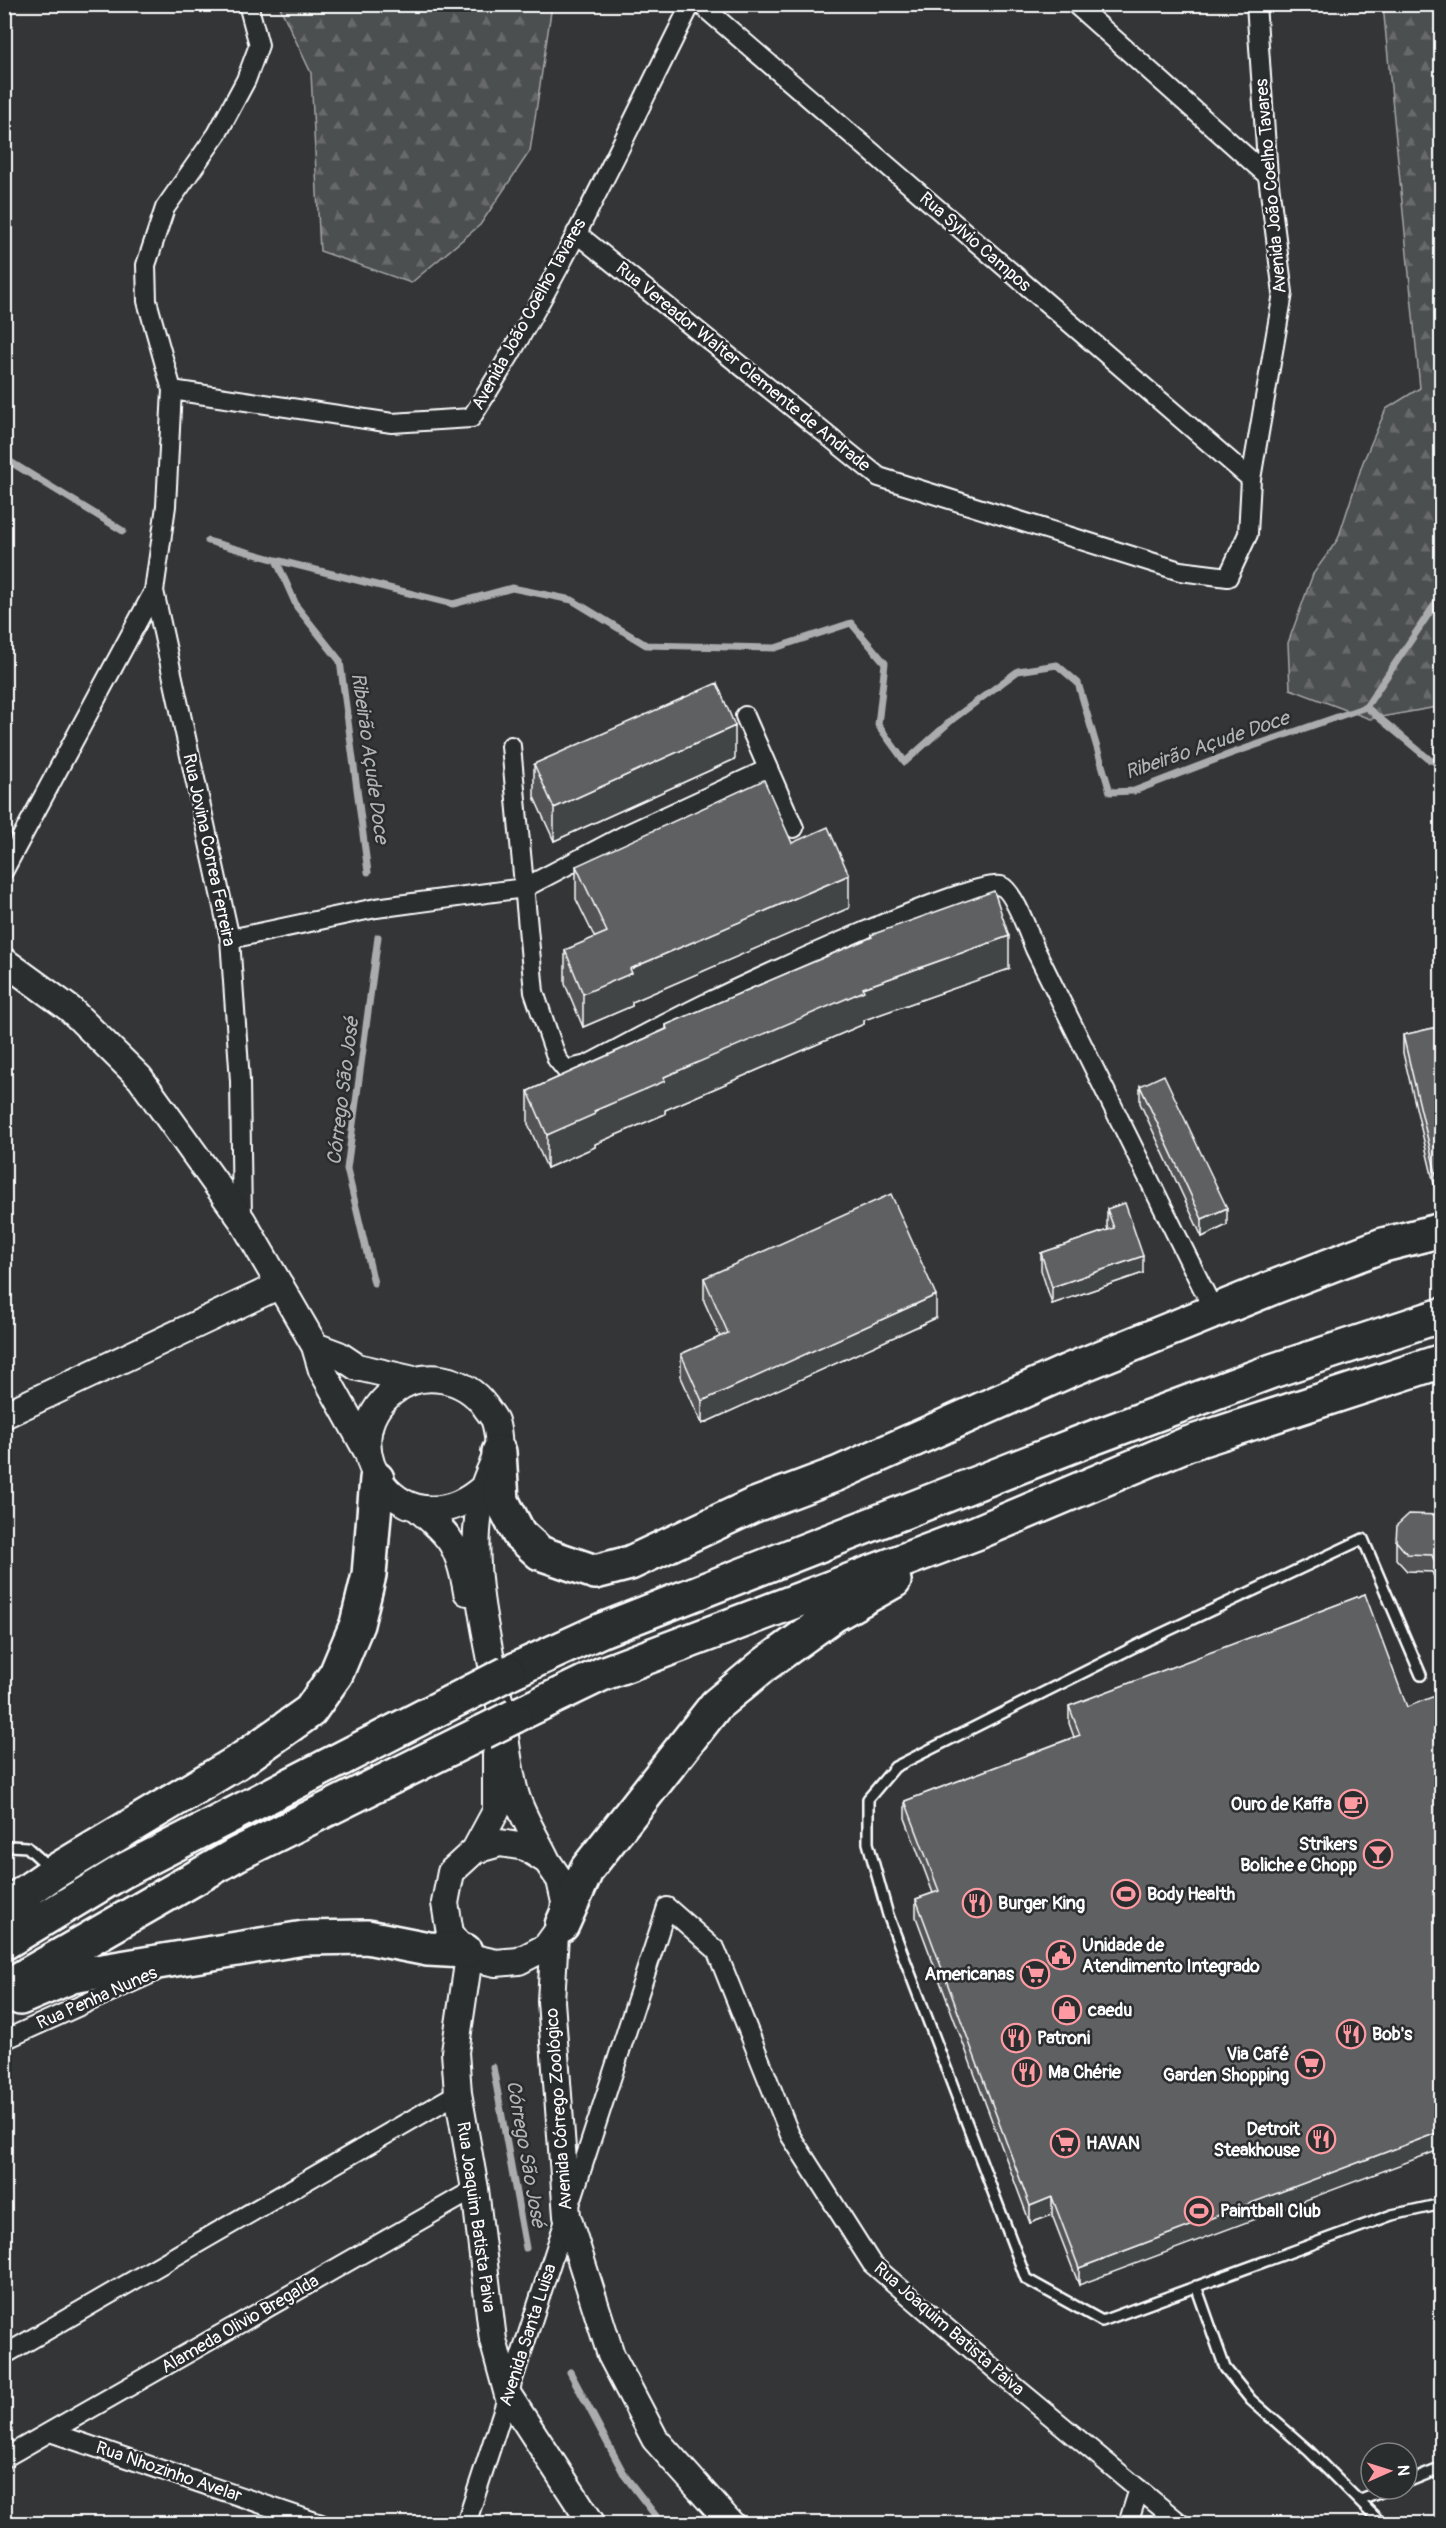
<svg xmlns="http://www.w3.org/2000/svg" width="1446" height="2528" font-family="Pangolin,sans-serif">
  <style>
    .forest { fill: url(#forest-firs); stroke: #a6a7a8; stroke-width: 1.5 }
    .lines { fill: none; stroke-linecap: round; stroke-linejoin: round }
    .stream { stroke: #abacad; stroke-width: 7 }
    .lane-casing { stroke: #fff; stroke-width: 14 }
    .street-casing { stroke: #fff; stroke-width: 22 }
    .secondary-casing { stroke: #fff; stroke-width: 30 }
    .highway-casing { stroke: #fff; stroke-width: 38 }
    .lane { stroke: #2a2d2e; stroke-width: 9 }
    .street { stroke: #2a2d2e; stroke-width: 18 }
    .secondary { stroke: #2a2d2e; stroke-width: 26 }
    .highway { stroke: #2a2d2e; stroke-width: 33 }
    .highway-bridge-casing { stroke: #fff; stroke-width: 38; stroke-linecap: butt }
    .highway-bridge { stroke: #2a2d2e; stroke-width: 33 }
    .wall { fill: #525354; stroke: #fff; stroke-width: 1.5 }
    .shaded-wall { fill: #424445; stroke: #fff; stroke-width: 1.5 }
    .building { fill: #5f6162; stroke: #fff; stroke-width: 1.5 }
    .labels { text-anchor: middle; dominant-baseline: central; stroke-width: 5; stroke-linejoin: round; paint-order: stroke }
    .street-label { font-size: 18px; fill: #fff; stroke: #2a2d2e }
    .poi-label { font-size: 18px; font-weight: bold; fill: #fff; stroke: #2a2d2e; text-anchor: start }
    .water-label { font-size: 20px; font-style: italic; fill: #b2b3b4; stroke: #2a2d2e }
  </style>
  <defs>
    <pattern id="forest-firs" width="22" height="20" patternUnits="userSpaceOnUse" patternTransform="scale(1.5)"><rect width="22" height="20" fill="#4c4f50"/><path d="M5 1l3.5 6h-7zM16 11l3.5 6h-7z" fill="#67696a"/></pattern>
  </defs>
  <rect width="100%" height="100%" fill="#333536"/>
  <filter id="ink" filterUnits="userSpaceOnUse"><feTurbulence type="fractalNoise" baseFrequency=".0167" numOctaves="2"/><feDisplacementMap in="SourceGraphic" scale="12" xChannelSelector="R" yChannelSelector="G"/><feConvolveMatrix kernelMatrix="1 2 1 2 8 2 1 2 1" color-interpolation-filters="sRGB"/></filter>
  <g filter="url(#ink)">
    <!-- forest -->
    <path class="forest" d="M279,5H552L530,151L480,225L411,283L320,251L311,73Z
      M1383,5H1441L1442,706L1370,719L1290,689L1288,643L1313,574L1338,539L1363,462L1386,409L1420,388Z"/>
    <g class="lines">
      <!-- stream -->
      <path class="stream" d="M4,458L123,531
        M208,541L276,560L297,607L340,661L368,872
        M276,560L453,604L512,588L572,600L646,645L775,648L851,623L885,663L878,725L905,762L953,719L1018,671L1057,665L1078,683L1110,792L1134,791L1230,754L1366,707L1430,760L1442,764
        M1366,707L1442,594
        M374,1283L347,1169L378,937
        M493,2067L526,2248
        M570,2372L625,2476L662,2524"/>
      <!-- lane casing -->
      <g class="lane-casing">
        <path id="lane" d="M1421,1675L1363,1539L1148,1640L895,1767L868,1799V1843L888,1915L1026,2279L1102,2321L1392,2215L1442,2204
          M4,1851L10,1846L27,1847L50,1868
          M1196,2286L1225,2368L1251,2400L1309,2451L1382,2524
          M1407,2482L1442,2468
          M1361,2500L1389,2489"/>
      </g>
      <!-- street casing -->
      <g class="street-casing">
        <path id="street" d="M700,4L1251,479
          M1075,4L1268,176
          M576,233L879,477L1180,571L1228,577L1248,534L1251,479L1283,293L1268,176L1256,4
          M172,390L392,423L471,418C556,287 621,143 691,4
          M154,591L230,939L240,1081L242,1220
          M745,716L794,828
          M511,746L534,992L557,1059L566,1070L587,1065C629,1043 671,1020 713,1000C749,982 977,877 1001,886C1014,891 1029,935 1035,949L1214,1311
          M4,870L154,591L166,506L172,390L147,301L146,265L165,208L217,134L246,80L259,45L248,4
          M230,939L376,908L524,888L623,836L768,769
          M4,2040L153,1973
          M4,2355L458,2093
          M50,2432L321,2524
          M4,2458L475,2189
          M466,2524L667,1907L716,1950L790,2135L872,2264L1006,2379L1181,2524
          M1128,2524L1139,2489"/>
      </g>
      <!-- secondary casing -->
      <g class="secondary-casing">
        <path id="secondary" d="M4,961L70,1009L140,1078L242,1220L315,1346L322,1370L367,1451
          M315,1346L339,1355L357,1367L414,1380
          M4,1415L280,1285
          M484,1487C405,1558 324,1443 394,1391C423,1368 465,1378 485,1406C488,1411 493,1416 495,1421C504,1454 493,1458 484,1486C480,1499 478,1517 477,1531C473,1589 491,1654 501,1711C506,1737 508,1770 516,1796C523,1818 537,1840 547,1861
          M417,1508C452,1537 459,1547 467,1592
          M500,1843L525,1847L547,1861L560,1880L565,1902L562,1925L546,1947L519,1961L496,1963L469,1957L450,1933L445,1903L451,1872L475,1850Z
          M475,1850L496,1811V1755
          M555,1935L551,2001L567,2216L611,2355L655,2439L731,2524
          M469,1957L455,2052L458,2093L475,2189L493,2340L508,2395L592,2524"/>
      </g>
      <!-- highway casing -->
      <g class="highway-casing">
        <path id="highway" d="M499,1452L502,1501L519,1534L540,1553L595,1572L630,1563L752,1506L837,1474L1070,1370L1274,1287L1383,1245L1442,1230
          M508,1673L602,1630L1087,1440L1272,1371L1442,1315
          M515,1716L602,1674L976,1533L1187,1444L1442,1361
          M4,1907L54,1872L241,1760L310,1711L336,1674L357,1624L369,1575L377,1479
          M562,1925L587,1869L716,1705L764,1665L832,1616L894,1581
          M4,1943L123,1871L473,1691
          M4,1988L237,1854L483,1732
          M20,1998L72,1976L304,1938L367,1937L428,1949L465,1951"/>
      </g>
      <!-- lane -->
      <use href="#lane" class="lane"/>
      <!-- street -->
      <use href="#street" class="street"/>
      <!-- secondary -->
      <use href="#secondary" class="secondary"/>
      <!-- highway -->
      <use href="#highway" class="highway"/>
      <!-- highway-bridge casing -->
      <g class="highway-bridge-casing">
        <path id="highway-bridge" d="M473,1691L508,1673
          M483,1732L515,1716"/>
      </g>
      <!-- highway-bridge -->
      <use href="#highway-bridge" class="highway-bridge"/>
    </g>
    <!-- wall -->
    <path class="wall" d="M735,759L554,841L534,797V764Z
      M792,843L849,908L632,1002V1006L583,1027L565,984V950L595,938L576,899V866Z
      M871,935L1009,969L864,1020V1024L665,1110V1114L595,1144V1147L547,1168L528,1124V1091L666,1029V1025L871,937Z
      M1442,1026V1194L1437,1196L1403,1053V1035Z
      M1140,1086L1227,1225L1202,1237L1140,1103Z
      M1107,1209L1143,1273L1052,1304L1041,1270V1253L1108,1230L1107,1226Z
      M704,1278L936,1318L702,1424L681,1377V1354L720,1337L704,1301Z
      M1442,1472V1509L1435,1492V1474Z
      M1442,1515V1597L1432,1572L1407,1571L1396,1559V1541Z
      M1365,1594L1079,2285L1052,2215L1030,2223L916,1917V1899L933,1893L905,1818V1801L1074,1737L1069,1723V1706Z"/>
    <!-- shaded-wall -->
    <path class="shaded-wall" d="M735,726V759L554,841V808Z
      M849,875V908L632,1002V1006L583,1027V994L630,969Z
      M1009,936V969L864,1020V1024L665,1110V1114L595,1144V1147L547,1168V1135L664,1077L863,988Z
      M1442,1177V1194L1437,1196V1178Z
      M1227,1208V1225L1202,1237V1219Z
      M1143,1256V1273L1052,1304V1287Z
      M936,1295V1318L702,1424V1401Z
      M1442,2131V2149L1079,2285V2268Z
      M1052,2197V2215L1030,2223V2206Z"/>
    <!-- building -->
    <path class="building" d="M717,683L735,726L554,808L534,764Z
      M764,780L792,843L828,827L849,875L630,969L632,973L583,994L565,950L607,932L576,866Z
      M994,891L1009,936L863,988L864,991L664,1077L665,1081L594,1111L595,1114L547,1135L528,1091L667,1029L666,1025L872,937L871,935Z
      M1442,1026V1177L1437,1178L1403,1035Z
      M1164,1075L1227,1208L1202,1219L1140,1086Z
      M891,1194L936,1295L702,1401L681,1354L728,1333L704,1278Z
      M1125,1203L1143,1256L1052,1287L1041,1253L1114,1228L1107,1209Z
      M1442,1472V1491L1435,1474Z
      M1409,1514L1442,1515V1579L1432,1555L1407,1554L1396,1541L1397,1525Z
      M1365,1594L1407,1707L1442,1693V2131L1079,2268L1052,2197L1030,2206L916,1899L939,1891L905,1801L1080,1735L1069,1706Z"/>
  </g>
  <!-- icons -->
  <defs>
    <g id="cafe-ring" transform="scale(1.5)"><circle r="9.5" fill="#2a2d2e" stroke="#ff9aa2" stroke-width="1.5"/><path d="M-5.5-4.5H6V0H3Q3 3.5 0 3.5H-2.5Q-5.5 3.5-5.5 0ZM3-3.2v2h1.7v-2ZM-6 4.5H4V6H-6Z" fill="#ff9aa2"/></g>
    <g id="bar-ring" transform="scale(1.5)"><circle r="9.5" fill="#2a2d2e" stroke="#ff9aa2" stroke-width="1.5"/><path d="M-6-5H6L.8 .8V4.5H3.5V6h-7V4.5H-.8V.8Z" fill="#ff9aa2"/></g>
    <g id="stadium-ring" transform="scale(1.5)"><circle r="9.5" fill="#2a2d2e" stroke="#ff9aa2" stroke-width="1.5"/><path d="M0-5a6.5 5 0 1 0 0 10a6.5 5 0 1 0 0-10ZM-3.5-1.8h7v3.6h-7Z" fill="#ff9aa2"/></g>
    <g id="restaurant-ring" transform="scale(1.5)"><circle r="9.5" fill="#2a2d2e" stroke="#ff9aa2" stroke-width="1.5"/><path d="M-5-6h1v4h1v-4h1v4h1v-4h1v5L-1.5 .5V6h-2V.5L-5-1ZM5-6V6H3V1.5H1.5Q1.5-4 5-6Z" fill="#ff9aa2"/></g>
    <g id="civic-ring" transform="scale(1.5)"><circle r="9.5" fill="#2a2d2e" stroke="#ff9aa2" stroke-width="1.5"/><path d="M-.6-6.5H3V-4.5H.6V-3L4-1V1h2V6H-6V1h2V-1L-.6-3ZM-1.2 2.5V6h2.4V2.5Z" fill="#ff9aa2"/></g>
    <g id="supermarket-ring" transform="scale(1.5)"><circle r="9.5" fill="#2a2d2e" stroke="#ff9aa2" stroke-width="1.5"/><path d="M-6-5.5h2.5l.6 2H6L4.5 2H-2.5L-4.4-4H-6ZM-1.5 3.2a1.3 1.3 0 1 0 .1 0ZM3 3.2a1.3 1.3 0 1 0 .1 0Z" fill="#ff9aa2"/></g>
    <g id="shop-ring" transform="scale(1.5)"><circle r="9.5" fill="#2a2d2e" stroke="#ff9aa2" stroke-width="1.5"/><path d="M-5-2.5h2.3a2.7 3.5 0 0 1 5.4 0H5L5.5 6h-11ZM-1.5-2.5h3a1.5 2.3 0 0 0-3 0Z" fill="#ff9aa2"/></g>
  </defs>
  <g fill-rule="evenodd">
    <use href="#cafe-ring" x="1353" y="1804"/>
    <use href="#bar-ring" x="1378" y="1854"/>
    <use href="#stadium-ring" x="1126" y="1894"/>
    <use href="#restaurant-ring" x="977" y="1903"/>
    <use href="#civic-ring" x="1061" y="1955"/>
    <use href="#supermarket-ring" x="1035" y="1974"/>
    <use href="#shop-ring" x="1067" y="2010"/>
    <use href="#restaurant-ring" x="1351" y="2034"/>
    <use href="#restaurant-ring" x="1016" y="2038"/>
    <use href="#supermarket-ring" x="1310" y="2064"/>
    <use href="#restaurant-ring" x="1027" y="2072"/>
    <use href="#restaurant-ring" x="1321" y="2139"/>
    <use href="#supermarket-ring" x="1065" y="2143"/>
    <use href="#stadium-ring" x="1199" y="2211"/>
  </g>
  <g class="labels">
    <!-- street labels -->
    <g class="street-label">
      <text transform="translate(1271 186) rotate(-95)">Avenida João Coelho Tavares</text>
      <text transform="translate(975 242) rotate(41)">Rua Sylvio Campos</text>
      <text transform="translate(529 314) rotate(-61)">Avenida João Coelho Tavares</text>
      <text transform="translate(743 367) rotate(39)">Rua Vereador Walter Clemente de Andrade</text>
      <text transform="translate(209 850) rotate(78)">Rua Jovina Correa Ferreira</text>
      <text transform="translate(97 1998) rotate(-24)">Rua Penha Nunes</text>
      <text transform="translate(559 2109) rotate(-94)">Avenida Córrego Zoológico</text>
      <text transform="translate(476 2217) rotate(82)">Rua Joaquim Batista Paiva</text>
      <text transform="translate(240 2324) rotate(-30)">Alameda Olivio Bregalda</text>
      <text transform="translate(949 2329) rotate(41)">Rua Joaquim Batista Paiva</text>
      <text transform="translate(528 2335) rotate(-72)">Avenida Santa Luisa</text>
      <text transform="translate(169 2472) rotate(19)">Rua Nhozinho Avelar</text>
    </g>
    <!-- poi labels -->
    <g class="poi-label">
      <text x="1332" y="1804" text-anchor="end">Ouro de Kaffa</text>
      <text x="1357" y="1844" text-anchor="end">Strikers<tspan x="1357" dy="21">Boliche e Chopp</tspan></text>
      <text x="1147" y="1894">Body Health</text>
      <text x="998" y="1903">Burger King</text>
      <text x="1082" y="1945">Unidade de<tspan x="1082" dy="21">Atendimento Integrado</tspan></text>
      <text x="1014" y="1974" text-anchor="end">Americanas</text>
      <text x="1088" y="2010">caedu</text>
      <text x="1372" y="2034">Bob's</text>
      <text x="1037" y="2038">Patroni</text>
      <text x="1289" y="2054" text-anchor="end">Via Café<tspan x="1289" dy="21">Garden Shopping</tspan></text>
      <text x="1048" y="2072">Ma Chérie</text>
      <text x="1300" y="2129" text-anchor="end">Detroit<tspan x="1300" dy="21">Steakhouse</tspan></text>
      <text x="1086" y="2143">HAVAN</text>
      <text x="1220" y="2211">Paintball Club</text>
    </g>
    <!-- water labels -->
    <g class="water-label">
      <text transform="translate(1207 745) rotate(-19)">Ribeirão Açude Doce</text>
      <text transform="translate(370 758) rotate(82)">Ribeirão Açude Doce</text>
      <text transform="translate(343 1091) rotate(-83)">Córrego São José</text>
      <text transform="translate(526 2154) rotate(80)">Córrego São José</text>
    </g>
  </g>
  <!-- margin -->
  <rect width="1446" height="2528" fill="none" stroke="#2a2d2e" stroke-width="24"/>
  <rect x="12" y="12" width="1422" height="2504" fill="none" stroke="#fff" stroke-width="2" filter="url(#ink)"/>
  <!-- north arrow -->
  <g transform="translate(1389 2471) rotate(87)"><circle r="28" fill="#2a2d2e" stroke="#7f8182" stroke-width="1.5"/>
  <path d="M0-4.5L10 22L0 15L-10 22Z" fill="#ff9aa2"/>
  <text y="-9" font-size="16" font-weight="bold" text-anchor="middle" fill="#ffffff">N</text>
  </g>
</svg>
